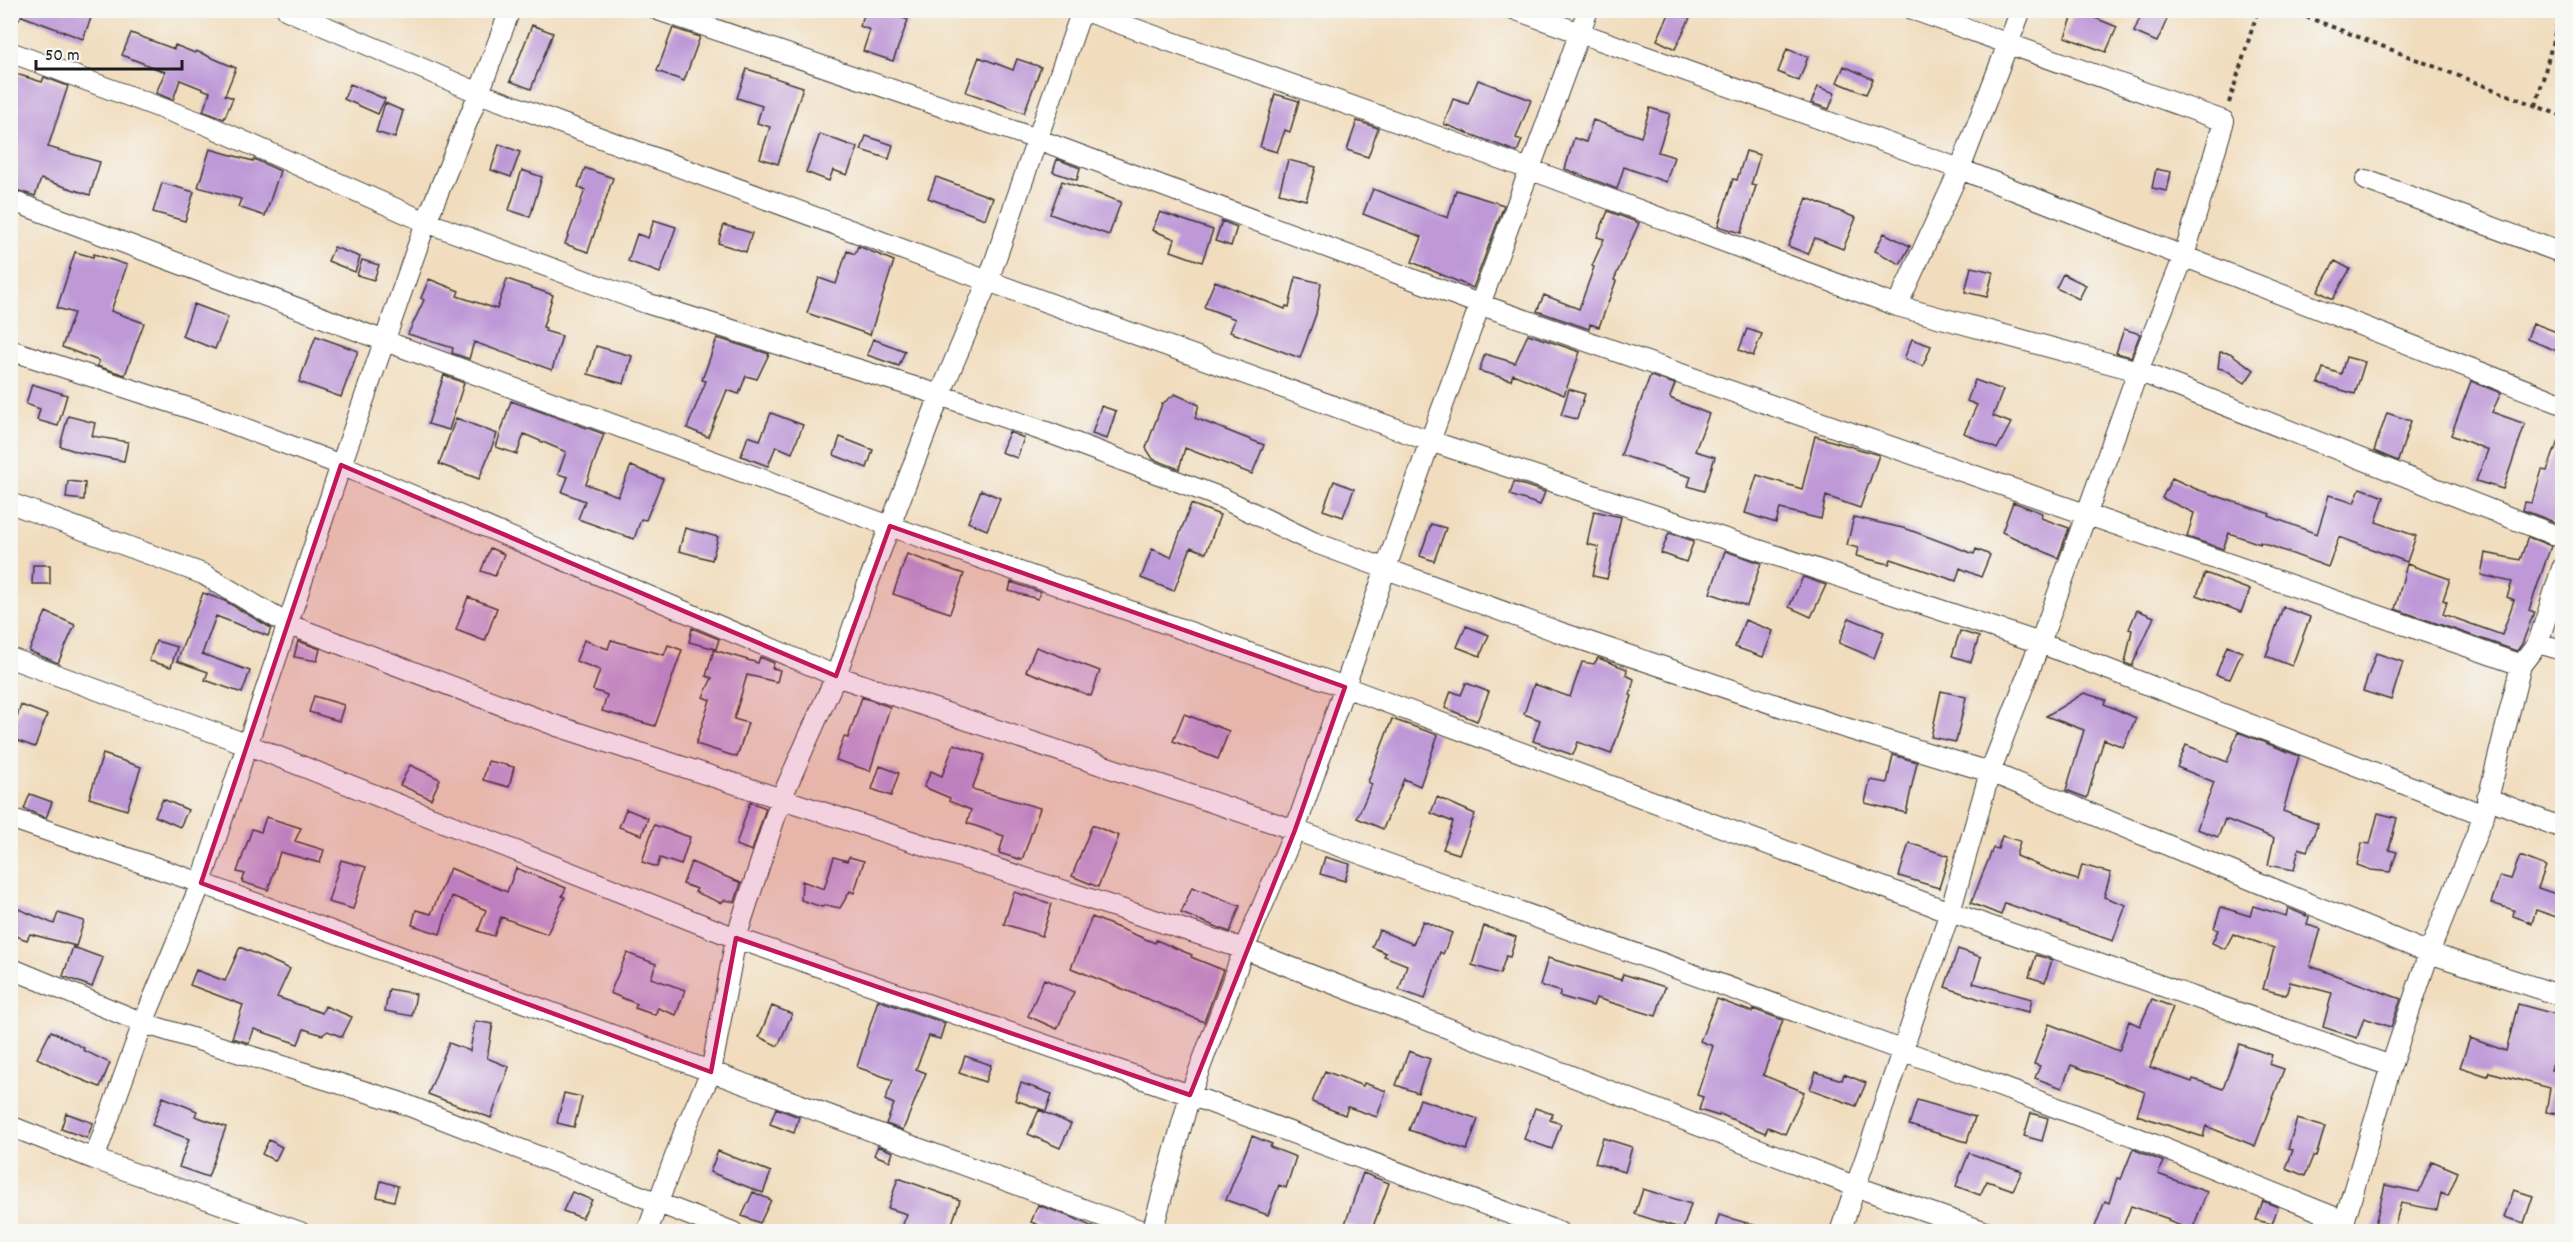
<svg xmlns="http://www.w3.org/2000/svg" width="2573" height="1242" font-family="Dekko,sans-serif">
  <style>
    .building { fill: #be98d7 }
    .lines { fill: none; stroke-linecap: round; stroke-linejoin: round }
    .street-casing { stroke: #3c3934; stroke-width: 22 }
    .path { stroke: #3c3934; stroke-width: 4; stroke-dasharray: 4.5 4.5; stroke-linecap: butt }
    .street { stroke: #fff; stroke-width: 20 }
    .marked { fill: #c2185b; fill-opacity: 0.2; stroke: #c2185b; stroke-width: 4.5; stroke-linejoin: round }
  </style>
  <rect width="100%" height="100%" fill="#f6f6f2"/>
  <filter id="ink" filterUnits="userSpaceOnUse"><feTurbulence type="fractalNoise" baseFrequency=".0167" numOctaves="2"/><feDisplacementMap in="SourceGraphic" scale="12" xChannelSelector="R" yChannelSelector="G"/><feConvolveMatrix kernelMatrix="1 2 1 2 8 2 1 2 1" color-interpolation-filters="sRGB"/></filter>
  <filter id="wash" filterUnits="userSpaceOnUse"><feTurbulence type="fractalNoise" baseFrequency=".008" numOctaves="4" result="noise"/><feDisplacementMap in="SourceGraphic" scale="24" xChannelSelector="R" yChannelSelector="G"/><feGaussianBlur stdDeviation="1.35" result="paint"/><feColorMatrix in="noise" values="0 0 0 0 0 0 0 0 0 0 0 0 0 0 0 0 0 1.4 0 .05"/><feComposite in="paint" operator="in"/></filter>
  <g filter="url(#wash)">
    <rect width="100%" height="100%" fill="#f1ddbe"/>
    <g id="blocks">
      <!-- building -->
      <path class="building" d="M24,10H94L83,39L22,16Z
        M866,10H882L908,20L893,61L863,51L870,30L860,26Z
        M1671,10L1690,18L1675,49L1657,40Z
        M2075,10H2085L2097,15L2095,18L2117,27L2106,52L2065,37Z
        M2143,10H2152L2168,17L2157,42L2134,32Z
        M532,25L553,33L531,89L510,81Z
        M673,28L700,37L684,81L657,71Z
        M131,33L174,49L175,45L195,53L196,51L236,68L225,95L233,98L224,119L203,111L210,92L180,80L173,100L156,93L165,72L122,55Z
        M1787,49L1808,57L1799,81L1778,72Z
        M979,57L1013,70L1017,59L1041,67L1024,113L966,92Z
        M1844,66L1873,79L1866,94L1837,82Z
        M747,69L803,87L778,164L760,158L770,127L757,123L762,106L737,98Z
        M10,72L42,82L44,77L68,86L48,147L100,162L90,195L41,179L35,196L10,188Z
        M1478,80L1531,100L1516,138L1522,140L1517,152L1444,124L1453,99L1468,104Z
        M350,84L385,99L378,114L344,99Z
        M1818,87L1835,93L1829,109L1811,103Z
        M1275,94L1299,101L1290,132L1285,130L1277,152L1260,147Z
        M385,103L403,111L395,138L376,132Z
        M1650,108L1670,114L1658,152L1674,157L1666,182L1624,167L1617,189L1565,169L1574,138L1586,142L1593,120L1641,137Z
        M1357,121L1378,128L1368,157L1347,150Z
        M820,134L858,148L847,175L833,170L829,181L806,172Z
        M866,136L893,145L889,159L861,150Z
        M499,144L520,152L511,177L491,170Z
        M210,149L253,161L254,159L280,171L265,216L238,207L241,199L198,187Z
        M1746,151L1760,155L1751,185L1756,186L1741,233L1718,226L1733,179L1737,180Z
        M1057,159L1080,168L1077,180L1053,172Z
        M1288,160L1316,167L1306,200L1279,193Z
        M585,168L613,178L588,252L565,244L585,190L578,187Z
        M2156,169L2171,172L2167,191L2152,188Z
        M522,170L542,177L530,217L509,210Z
        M936,177L993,198L985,219L928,198Z
        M1062,181L1121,202L1109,235L1050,214Z
        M162,183L194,192L185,221L153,212Z
        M1373,189L1448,218L1456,190L1504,205L1473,288L1412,262L1422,237L1363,214Z
        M1807,198L1856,218L1843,249L1815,238L1808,254L1788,246Z
        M1608,211L1639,223L1614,280L1616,281L1599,327L1590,324L1589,329L1537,311L1544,295L1579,309L1594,267L1592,266L1604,239L1597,237Z
        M1160,212L1213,230L1202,262L1171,251L1175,239L1152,230Z
        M654,220L676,227L660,273L628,261L637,234L648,238Z
        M1222,221L1237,227L1231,246L1215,241Z
        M724,225L752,233L746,252L718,243Z
        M1884,233L1910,246L1900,264L1875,251Z
        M858,246L894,261L870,335L807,313L819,278L836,284L847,251L855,254Z
        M334,247L360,257L355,272L328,261Z
        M75,252L93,257L94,254L127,265L111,311L144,323L125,375L97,366L99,361L62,347L74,313L57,308Z
        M362,260L379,265L374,280L357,275Z
        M2335,261L2350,269L2333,299L2318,291Z
        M1971,267L1993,272L1987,297L1965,292Z
        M2063,274L2086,285L2079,299L2056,288Z
        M1296,277L1321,283L1316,314L1300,358L1230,332L1235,319L1204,307L1215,281L1285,309L1286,306L1289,307Z
        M429,279L459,291L457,296L497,309L507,279L553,295L543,327L546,328L545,331L562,336L552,370L474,342L469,359L452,353L453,348L408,334L424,300L421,298Z
        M194,304L228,317L215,349L182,336Z
        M2533,323L2562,334V353L2527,339Z
        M1747,329L1762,334L1753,356L1739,350Z
        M2124,329L2140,334L2131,357L2116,353Z
        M1528,334L1580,352L1564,395L1513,374L1511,380L1479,371L1485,354L1515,363Z
        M316,336L358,351L341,397L299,382Z
        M717,338L769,354L757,379L746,376L739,394L727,390L708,437L687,428L706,381L702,380Z
        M873,339L905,351L899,366L867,355Z
        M1912,339L1931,346L1923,366L1904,359Z
        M596,346L632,356L624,384L588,374Z
        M2220,352L2230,353L2254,370L2245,383L2226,370L2218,368Z
        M2346,357L2365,362L2355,394L2318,383L2323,368L2341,374Z
        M444,375L464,383L449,430L428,424Z
        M1650,376L1675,384L1670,397L1672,399L1709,414L1695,451L1715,457L1704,491L1688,486L1691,477L1621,455Z
        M1975,380L2003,390L1993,416L2011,423L1997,449L1964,433L1977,405L1967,401Z
        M2471,381L2501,393L2492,412L2525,424L2503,489L2476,481L2488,450L2451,435Z
        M32,384L67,395L58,426L37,420L40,409L26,404Z
        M1569,389L1585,394L1577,419L1561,415Z
        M1175,394L1199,405L1195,418L1264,445L1252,474L1185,448L1179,469L1153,459L1146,448L1162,404Z
        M511,401L604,434L586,484L618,496L631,466L663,479L646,520L641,519L634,539L578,519L585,501L562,492L568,477L558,474L566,452L524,434L517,454L496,447Z
        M1101,406L1116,411L1107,439L1092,434Z
        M771,413L803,425L792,453L776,446L768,466L741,456L748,436L760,440Z
        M2387,413L2411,421L2398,461L2374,451Z
        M68,416L95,423L92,436L128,442L124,461L78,452L60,446Z
        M456,418L497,434L479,479L439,464Z
        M1009,432L1024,438L1017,458L1001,452Z
        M2561,433H2562V525L2523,510L2525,502L2532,503L2542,470L2547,471Z
        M1815,436L1879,455L1860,508L1826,496L1821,519L1780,509L1776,523L1745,513L1757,475L1802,489Z
        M840,437L873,450L867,468L834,455Z
        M2172,478L2196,489L2270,514L2269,516L2317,534L2329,495L2354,503L2360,488L2384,497L2376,522L2416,536L2407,562L2339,537L2328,567L2260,542V544L2229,533L2223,549L2187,537L2194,513L2162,498Z
        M68,481L85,483L84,500L66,498Z
        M1334,481L1354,489L1343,517L1323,510Z
        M1514,482L1545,492L1540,505L1510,495Z
        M981,490L1000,498L987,530L968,522Z
        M2013,502L2042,513L2041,518L2069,528L2058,558L2002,532Z
        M1191,504L1220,515L1206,553L1191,547L1174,591L1141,578L1152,549L1171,557Z
        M1594,511L1621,517L1607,579L1593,576L1599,547L1587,544Z
        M1854,517L1907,529L1974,554L1976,549L1990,555L1981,577L1960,568L1956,581L1891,559L1889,564L1856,556L1858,548L1847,545Z
        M1431,524L1446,528L1434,561L1420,556Z
        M685,528L718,537L712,560L679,551Z
        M1669,533L1694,541L1686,562L1661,553Z
        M2528,537L2551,546L2529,610L2534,612L2522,644L2517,651L2395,609L2407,564L2450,579L2443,600L2447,602L2443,614L2502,635L2514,600L2507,597L2512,582L2481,575L2485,553L2520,560Z
        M490,548L504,554L495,576L481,571Z
        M1725,551L1761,563L1747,606L1710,593Z
        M907,554L964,574L950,613L893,594Z
        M33,565H50V584H32Z
        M2205,573L2250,590L2241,612L2197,595Z
        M1803,577L1826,585L1811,617L1789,607Z
        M1011,582L1040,592L1038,599L1009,591Z
        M203,593L225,601L271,628L268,636L216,616L202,654L250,671L242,693L205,680L208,672L177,661Z
        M468,597L497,608L485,641L456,630Z
        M2283,607L2310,617L2292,666L2266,656Z
        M2137,610L2154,617L2132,666L2125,663L2132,630L2129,629Z
        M46,612L75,625L58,663L29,651Z
        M1849,618L1884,632L1874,658L1839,643Z
        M1745,620L1773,631L1763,657L1735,647Z
        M1466,626L1489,635L1480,656L1457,647Z
        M692,628L719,639L716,649L689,642Z
        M1960,631L1979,637L1971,662L1952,656Z
        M584,640L608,649L611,640L664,655L668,645L682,650L655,726L602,711L607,695L593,690L600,670L576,661Z
        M156,641L177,647L171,667L149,661Z
        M298,641L320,649L317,661L294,657Z
        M2227,646L2242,652L2230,679L2216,675Z
        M1036,647L1100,671L1091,696L1026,671Z
        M714,650L758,663L760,657L774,663L772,668L780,670L777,682L747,675L734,719L748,723L737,757L696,744L710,700L703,697L712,678L706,676Z
        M2376,653L2403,662L2391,700L2363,691Z
        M1598,658L1627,669L1626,675L1634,679L1630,695L1632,696L1611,754L1578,742L1573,755L1533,741L1540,720L1524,714L1534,684L1570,697L1582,662L1594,664Z
        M1466,683L1489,692L1477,721L1445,708L1451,691L1461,695Z
        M1941,691L1966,697L1956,742L1931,737Z
        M2084,693L2106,700L2104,704L2136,718L2123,747L2104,739L2087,798L2066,790L2084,730L2046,716Z
        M314,696L344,705L339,721L309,712Z
        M862,697L890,707L870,771L836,760L844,737L848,738Z
        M21,705L47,715L35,747L10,738Z
        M1184,714L1229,731L1218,759L1173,741Z
        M1392,719L1438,735L1420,786L1404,779L1383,829L1357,818L1372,784L1368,782Z
        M2238,732L2299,756L2283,811L2318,824L2307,851L2299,848L2294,870L2268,865L2274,838L2225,819L2218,837L2197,829L2214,782L2177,767L2186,745L2227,762Z
        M954,744L985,755L972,789L1040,808L1022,860L999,853L1004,836L967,823L971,810L949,801L950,798L924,787L931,771L942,776Z
        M103,754L141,767L127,810L89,798Z
        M1893,755L1917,762L1906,813L1865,803L1870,780L1887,783Z
        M488,761L514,767L509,787L483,780Z
        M410,765L440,779L431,799L400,785Z
        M880,766L899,773L891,796L872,789Z
        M30,794L52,802L46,818L24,809Z
        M1437,797L1475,814L1459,854L1443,849L1453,822L1431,813Z
        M163,799L188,810L180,827L155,816Z
        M750,802L766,808L752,851L736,845Z
        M626,809L648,818L642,835L619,827Z
        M2378,813L2397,818L2389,850L2397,852L2390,872L2371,870L2357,865L2362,843L2370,844Z
        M266,817L301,828L295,841L324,850L320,863L280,852L268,890L242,882L245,874L237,872L252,829L261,832Z
        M654,825L690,837L681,865L660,858L657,867L642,862Z
        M1092,825L1119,836L1098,887L1072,876Z
        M2002,836L2020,841L2016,856L2064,876L2078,880L2082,865L2111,873L2104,897L2126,905L2113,941L2005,903L2001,915L1971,903L1993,848L1998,849Z
        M1909,843L1949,856L1939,888L1899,876Z
        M2520,856L2546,866L2538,888L2562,896V919L2536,910L2532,923L2513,916L2514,910L2491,903L2500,876L2511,879Z
        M834,857L847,861L849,857L864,861L854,893L850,891L840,908L826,905L822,907L801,900L802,881L824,889Z
        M1325,857L1350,864L1345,881L1320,874Z
        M341,860L366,867L353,909L328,902Z
        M691,862L741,883L735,902L725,900L721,903L695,892L697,889L683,884Z
        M450,868L507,892L516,868L566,888L562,896L565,897L547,934L501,917L494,936L478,931L486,910L452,896L440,934L412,925L416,910L431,914Z
        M1192,887L1240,906L1230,932L1181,913Z
        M1014,892L1052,904L1042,936L1004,924Z
        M2253,906L2286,916L2288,908L2309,917L2307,925L2321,929L2310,966L2401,999L2391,1027L2364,1018L2357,1038L2323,1027L2332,993L2290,982L2286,995L2263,989L2274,948L2233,934L2225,949L2212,943L2218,930L2214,928L2221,907L2250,916Z
        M14,907L54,924L58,913L84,921L76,946L30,934L27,940L10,934V916Z
        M1092,917L1155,943L1156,940L1192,955L1191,957L1223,970L1204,1022L1071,968Z
        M1423,921L1452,933L1443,954L1440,952L1425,999L1399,990L1407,965L1384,956L1386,953L1372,947L1379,930L1413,944Z
        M1484,926L1516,937L1510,957L1506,956L1500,974L1472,965Z
        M73,947L103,958L92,987L63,976Z
        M240,947L290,969L277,997L322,1013L325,1006L352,1017L342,1037L328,1031L322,1035L304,1029L298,1044L254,1029L249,1043L232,1038L243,1005L190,985L196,970L225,981Z
        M1958,949L1981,957L1973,983L2032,999L2029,1012L1991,1003L1945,987Z
        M627,953L656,964L651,978L685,990L676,1015L658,1008L655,1015L635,1008L637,1004L610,993Z
        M2036,955L2052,960L2045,982L2029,977Z
        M1548,958L1621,980L1623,974L1665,987L1656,1016L1596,998L1593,1006L1559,996L1561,992L1540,985Z
        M1044,979L1074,992L1057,1029L1028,1016Z
        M389,989L416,994L412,1016L385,1011Z
        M1717,999L1752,1012L1753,1009L1783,1020L1763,1075L1804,1092L1785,1134L1768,1127L1765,1133L1720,1114L1719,1116L1699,1110L1703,1097L1697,1095L1713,1046L1700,1041Z
        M2152,999L2173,1007L2150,1067L2192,1082L2193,1079L2223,1089L2239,1044L2272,1055L2269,1064L2284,1069L2255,1146L2206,1126L2203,1137L2137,1115L2145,1092L2071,1065L2062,1088L2035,1078L2040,1066L2034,1064L2049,1024L2119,1051L2129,1021L2140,1026Z
        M878,1000L945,1023L940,1039L929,1036L916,1069L926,1073L903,1130L886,1124L894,1104L885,1100L893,1080L857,1067Z
        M2518,1004L2562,1016V1027L2551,1070H2554L2555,1065L2562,1066V1115L2546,1112L2550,1088L2489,1072L2487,1076L2460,1067L2470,1038L2506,1051Z
        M772,1006L792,1014L778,1046L759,1037Z
        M475,1021L493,1024L487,1058L509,1067L491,1118L428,1094L449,1043L470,1051Z
        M51,1031L84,1048L83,1050L110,1063L100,1087L70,1075L37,1058Z
        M1409,1051L1430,1059L1418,1093L1396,1085Z
        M965,1056L991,1065L985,1082L959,1073Z
        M1325,1071L1363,1086L1364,1083L1386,1091L1377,1117L1348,1107L1345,1115L1312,1102Z
        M1816,1072L1842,1080L1844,1074L1866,1083L1856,1106L1810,1089Z
        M1021,1083L1052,1094L1046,1111L1015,1100Z
        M564,1093L582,1097L574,1127L557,1123Z
        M163,1097L197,1111L195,1116L226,1127L208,1177L179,1167L189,1139L152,1125Z
        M1420,1099L1478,1119L1467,1150L1409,1130Z
        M1917,1100L1975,1117L1967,1142L1909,1125Z
        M776,1108L799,1117L794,1133L770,1124Z
        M1535,1108L1553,1114L1550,1120L1561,1124L1552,1149L1524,1139Z
        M1039,1110L1071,1124L1060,1148L1028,1134Z
        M66,1113L93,1123L87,1138L61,1129Z
        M2031,1113L2048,1118L2042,1141L2024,1136Z
        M2297,1119L2325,1127L2316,1156H2313L2305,1176L2286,1168L2293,1150L2288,1149Z
        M1252,1136L1272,1144L1270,1147L1296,1157L1286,1188L1279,1185L1268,1215L1226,1200Z
        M1603,1138L1632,1147L1625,1172L1595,1163Z
        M269,1140L282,1147L275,1161L262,1154Z
        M878,1146L893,1152L890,1161L874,1155Z
        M2133,1149L2164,1162L2158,1174L2207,1192L2192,1230L2168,1221L2169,1219L2131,1206L2121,1232H2093L2105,1201L2109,1203L2117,1178L2121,1179Z
        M718,1151L771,1172L763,1193L710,1172Z
        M1969,1153L2022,1171L2013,1190L1987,1181L1980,1195L1956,1186Z
        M2432,1161L2458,1172L2448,1196L2441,1193L2437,1210L2401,1203L2393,1232H2373L2385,1185L2419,1192Z
        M1363,1173L1389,1183L1371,1232L1345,1224Z
        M898,1178L960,1200L949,1232H900L907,1214L888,1208Z
        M381,1181L398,1186L394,1201L377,1197Z
        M1643,1189L1691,1204L1683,1229L1635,1214Z
        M2514,1190L2533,1196L2524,1223L2504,1217Z
        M572,1192L592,1200L582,1218L563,1211Z
        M753,1192L771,1200L760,1223L742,1216Z
        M2263,1201L2278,1207L2272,1224L2256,1220Z
        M1038,1205L1073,1218L1104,1232H1057L1031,1222Z
        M1719,1215L1761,1227V1232H1714Z"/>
    </g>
  </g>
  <g filter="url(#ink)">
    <use href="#blocks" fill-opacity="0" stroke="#3c3934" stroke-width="1.5"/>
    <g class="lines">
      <!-- street casing -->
      <g class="street-casing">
        <path id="street" d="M287,10L479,93L988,281L1430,441L2040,643L2484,815
          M658,10L1037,139L1479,304L2521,665
          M1082,10L1529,169L1897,306L2138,371L2562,538
          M1516,10L1960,169L2562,404
          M10,14L12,10
          M10,52L207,125L426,222L646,303L940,395L1052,434L1222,498L1313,542L1556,631L1836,725L1990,772L2429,953L2562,996
          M2366,180L2562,253
          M10,200L385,341L890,526L1345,687L1950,912L2391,1066
          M1897,306L1960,169L2021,10
          M10,350L207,414L341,465L836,676L1295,830L1904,1051L2133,1136L2344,1221
          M10,503L203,574L287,624L557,726L1244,949L1854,1186L1986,1232
          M2538,643L2562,650
          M10,658L246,744L736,938L1190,1095L1559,1232
          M2487,798L2562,828
          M10,818L201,883L1145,1232
          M10,968L143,1023L399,1102L733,1232
          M10,1126L94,1159L300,1232
          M94,1159L143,1023L201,883L341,465L426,222L479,93L510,10
          M647,1232L686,1127L711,1072L736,938L781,799L836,676L867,586L940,395L988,281L1082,10
          M1152,1232L1190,1095L1244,949L1295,830L1430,441L1588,10
          M1840,1232L1950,912L1990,772L2040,643L2138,371L2184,256L2224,121L1914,10
          M2341,1232L2391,1066L2429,953L2484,815L2521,665L2538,643L2562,568"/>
      </g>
      <!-- path -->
      <path class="path" d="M2289,10L2562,116
        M2229,103L2258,10
        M2536,106L2561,10"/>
      <!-- street -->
      <use href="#street" class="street"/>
    </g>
  </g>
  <!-- marked area -->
  <path class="marked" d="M341,465L836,676L890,526L1345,687L1295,830L1190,1095L736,938L711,1072L201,883Z"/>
  <!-- margin -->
  <rect width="2573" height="1242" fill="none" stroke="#f6f6f2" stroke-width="36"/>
  <!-- scale -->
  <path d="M36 60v9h146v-9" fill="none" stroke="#1c1c1c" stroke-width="3"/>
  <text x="45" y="60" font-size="18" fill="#1c1c1c" stroke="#f6f6f2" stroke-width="4.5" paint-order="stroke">50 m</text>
</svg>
